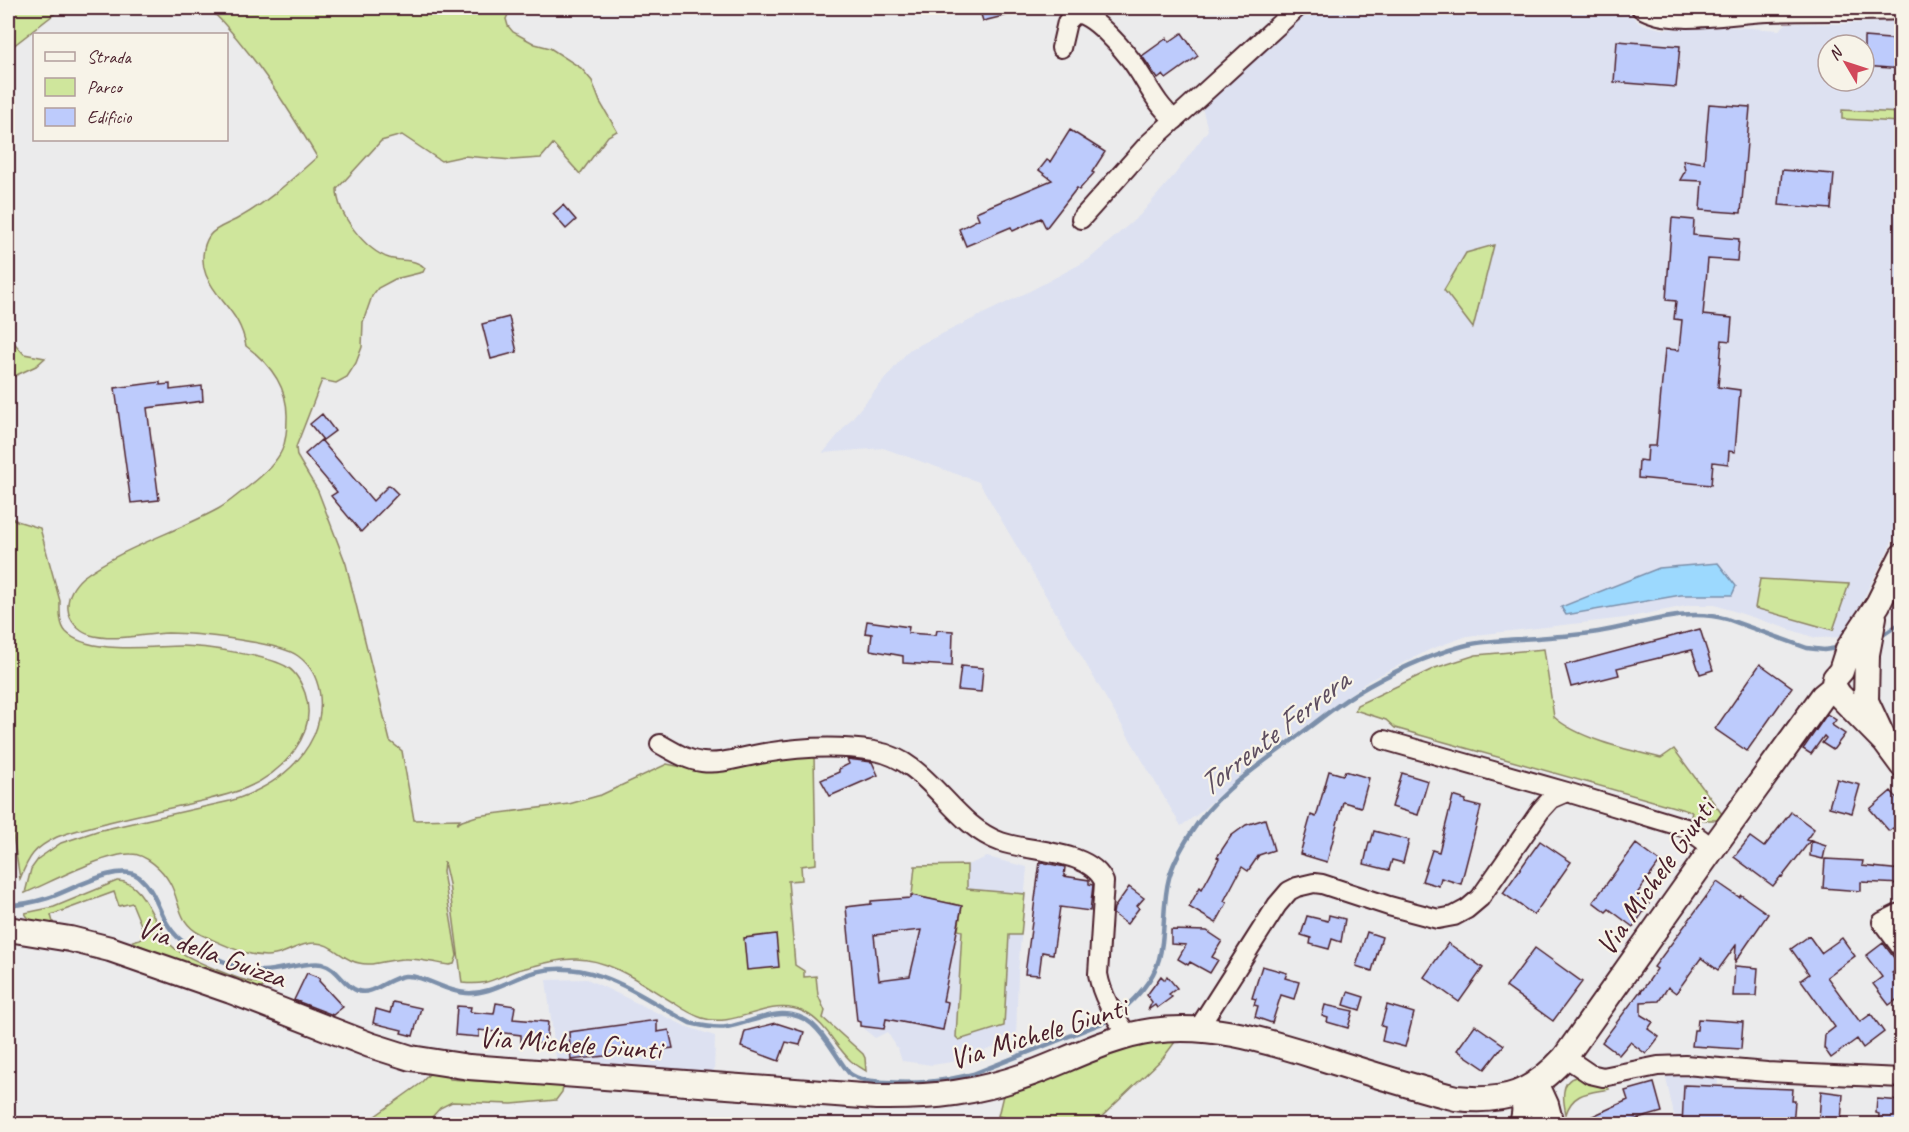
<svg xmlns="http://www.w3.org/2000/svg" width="1909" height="1132" font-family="Caveat,sans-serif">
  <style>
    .built { fill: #dde1f1; fill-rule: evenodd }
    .green { fill: #cfe69c; stroke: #8c8264; stroke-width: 1.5 }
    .water { fill: #9cd9fe; stroke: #7b8faa; stroke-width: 1.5 }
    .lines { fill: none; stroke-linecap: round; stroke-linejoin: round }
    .stream { stroke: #7b8faa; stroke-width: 4.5 }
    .building { fill: #bdcbfc; stroke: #4a1f2b; stroke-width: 1.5; fill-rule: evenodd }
    .minor-casing { stroke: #4a1f2b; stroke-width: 22 }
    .tertiary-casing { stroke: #4a1f2b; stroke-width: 28 }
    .minor { stroke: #f7f3e8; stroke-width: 18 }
    .tertiary { stroke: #f7f3e8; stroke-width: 24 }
    .labels { text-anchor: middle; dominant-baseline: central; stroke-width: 4.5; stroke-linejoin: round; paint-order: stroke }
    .street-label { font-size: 30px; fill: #4a1f2b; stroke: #f7f3e8 }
    .water-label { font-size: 32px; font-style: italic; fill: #5e4e60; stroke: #f7f3e8 }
  </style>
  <rect width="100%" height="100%" fill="#ebebec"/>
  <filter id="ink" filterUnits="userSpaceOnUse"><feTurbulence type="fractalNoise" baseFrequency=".0167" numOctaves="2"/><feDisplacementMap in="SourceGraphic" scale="12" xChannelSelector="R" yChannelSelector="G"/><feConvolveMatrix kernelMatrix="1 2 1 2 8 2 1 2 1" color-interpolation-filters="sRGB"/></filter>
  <g filter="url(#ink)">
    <!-- built -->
    <path class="built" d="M1308,8H1625L1639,23L1661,29L1721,26L1779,30L1787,23L1842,24L1901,21V524L1844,637L1816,638L1715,605H1691L1625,618L1467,636L1431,649L1368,681L1255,763L1198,814L1181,826L979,482L883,448L823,453L909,350L1030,291L1088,260L1140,215L1176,173L1208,130L1200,100ZM1828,45H1864V81H1828Z
      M987,857L1027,867L1018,973L1016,1040L952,1062L932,1065L902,1061L898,1049L887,1032L875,1038L865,1030L864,1027L860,1026V1022L857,1021L846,907L871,905V901L911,898L915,866L967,865Z
      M587,979L685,1026L715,1036L714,1076L557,1065L546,980Z
      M1672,1073L1718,1076L1716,1124H1676L1665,1074Z"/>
    <!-- green -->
    <path class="green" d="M8,8H62L8,50Z
      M209,8H511L506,19L508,26L513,32L535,44L550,48L581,68L592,81L600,102L617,131L608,136L580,174L553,144L541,158L512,160L464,156L441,161L402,135L381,141L337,189C337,214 365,250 389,258C402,262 415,258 425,268L423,272L395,279L378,288L372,296L363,322L362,347L356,363L347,377L336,383L322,380L296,447L297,456L318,491L346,564L390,741L402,751L414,820L460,819L457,824L462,821L477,816L569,804L601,795L667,764L692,769L814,754L816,864L801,866L802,880L788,881L795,965L804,971V977L816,976L818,995L825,1011L823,1018L863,1054L865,1058L866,1071C862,1068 856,1065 851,1061C835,1046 825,1022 804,1012C769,996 737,1029 702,1018C692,1015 683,1009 674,1003C645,986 612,959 576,959C557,959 537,965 518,970C494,978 490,986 462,983L449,884L444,862L443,872L457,956L454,964L449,965C434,963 418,958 404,959C389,959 373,967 359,963C342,960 332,942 314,943C300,943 289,952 275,955C252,960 223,944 202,935C177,923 181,903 170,883C163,870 146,854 131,854C105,853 51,882 25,893L31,869L39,858L61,843L97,831L230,801C265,790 298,770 314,735C325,709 323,674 298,656C279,642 193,633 168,633C143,634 115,642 90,635C79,632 69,621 68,609C67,596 74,585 83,577C124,547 174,533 218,509C229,503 238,494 248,487C261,477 275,465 282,450C286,441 287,429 287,418C288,387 269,363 246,346C240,311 218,303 206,275C201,263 202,246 210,235C215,228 230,223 237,219C267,203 292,179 317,157C287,106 251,49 209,8Z
      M1842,110L1901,113V122L1842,119Z
      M1494,245L1473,328L1444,290L1466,253Z
      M8,336L24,354L45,358L36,366L8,379Z
      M8,516L17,521L40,528L60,601C60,611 59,624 66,632C88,655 152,646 181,646C203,646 270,656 287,667C297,673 301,683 305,693C319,735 282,773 246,788C227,796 205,800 185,805C159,810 134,816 109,822C92,827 74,830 57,837C34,848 29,856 20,879L8,804Z
      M1760,579L1849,584L1833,630L1755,608Z
      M1544,649L1554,717C1579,739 1628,750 1661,758L1674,749L1722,814L1717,820H1704L1691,816L1692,812L1395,728L1386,720L1355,710L1357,705L1435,668L1476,655Z
      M967,865V889L1025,894L1021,935H1009L1004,1026L959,1040L956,1037L962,931L958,930L962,906L912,895L915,866Z
      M117,881C146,880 154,929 172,946C183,957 236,979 252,982C258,983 265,982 271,982L255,992L139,945L133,941L146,937L132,903L119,906L114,892L51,915L54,926C43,924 30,924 25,913L54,907Z
      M1178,1038L1163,1058L1094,1124H1019L1021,1121L998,1116L1004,1091C1061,1071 1118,1045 1178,1038Z
      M431,1072L448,1075L450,1079L492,1082L495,1078L564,1083L562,1092L556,1100L512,1104L452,1102L440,1108L426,1124H364L420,1084Z
      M1576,1077L1594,1085L1608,1087L1609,1089C1589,1093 1573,1092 1566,1114C1563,1101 1560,1080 1576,1077Z"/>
    <!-- water -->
    <path class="water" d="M1718,563L1736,586L1732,595H1681L1566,615L1561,607L1659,568Z"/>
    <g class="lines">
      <!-- stream -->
      <path class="stream" d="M1880,637L1902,622
        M8,905C21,905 35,902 48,898C70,891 120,861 139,877C161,895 158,925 186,944C208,954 239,972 263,971C280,971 306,961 322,964C338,967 343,986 358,991C373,996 389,977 405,976C425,975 445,992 466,993C490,995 512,978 535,972C593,957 641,997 690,1023C702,1026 715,1029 727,1027C756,1022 785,1002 812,1024C828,1038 836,1057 849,1073C859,1081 872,1081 885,1082C917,1084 942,1082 973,1074L1105,1022L1112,1017
        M1119,1013C1136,998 1153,981 1159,959C1166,933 1162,904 1169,878C1173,862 1182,847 1191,833C1214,796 1251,771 1286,745C1309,728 1331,709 1355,694C1388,674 1426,656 1463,646C1482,641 1501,640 1521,639C1547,637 1572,636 1598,632C1641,625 1683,607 1727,619L1807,648L1824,650L1837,648"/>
    </g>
    <!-- building -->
    <path class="building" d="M979,8H1019L1020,12L983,21Z
      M1182,33L1198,56L1166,79L1163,75L1158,79L1142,56L1167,38L1169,42Z
      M1864,37L1902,40V69L1864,66Z
      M1617,41L1680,46L1676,87L1614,82Z
      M1709,104L1750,107L1741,213L1700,210L1702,181L1680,180L1685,171L1683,160L1704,163Z
      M1070,130L1105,152L1092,172L1094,173L1079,190L1077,188L1046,228L1041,218L1013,231L1011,227L966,246L959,229L979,219L976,212L1052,180L1039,170L1047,160L1050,162Z
      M1782,170L1834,174L1831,209L1779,205Z
      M563,205L576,220L566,229L553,214Z
      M1672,218L1694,220L1693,235L1739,239L1737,261L1708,259L1703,315L1732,318L1730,341L1722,340L1718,387L1740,390L1735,452L1729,451L1728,464L1713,462L1711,485L1638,478L1639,460L1647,461L1648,446H1656L1665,349L1679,350L1682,320L1674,319L1676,301L1666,300Z
      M509,317L517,352L491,359L482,324Z
      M160,382V385L170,384V390L202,386L203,401L147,408L159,500L131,503L115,388Z
      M322,414L335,431L323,440L310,424Z
      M321,440L373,501L389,485L398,494L361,532L331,496L337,492L305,454Z
      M867,621L909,627L908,633L936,635L937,630L953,631L952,666L903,663V656L870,650L872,634L865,633Z
      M1700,629L1713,670L1700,674L1692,650L1617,668L1619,675L1571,687L1565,665Z
      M1760,664L1792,687L1747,751L1715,729Z
      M961,666L983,668L981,692L958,690Z
      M1827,714L1836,720L1832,725L1845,734L1833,750L1822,743L1826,738L1824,736L1811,754L1803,749Z
      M847,759L872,762L878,775L830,796L821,780L839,772V769L849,764Z
      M1329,771L1343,775L1345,771L1369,778L1361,807L1343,802L1327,862L1300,854L1311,815L1316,817Z
      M1402,773L1428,781L1418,815L1392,807Z
      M1837,779L1860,785L1852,813L1829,807Z
      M1891,791L1902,804V838L1893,828L1889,831L1870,809Z
      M1453,796L1466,800L1465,803L1481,807L1461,884L1441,878L1439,886L1422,881L1432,850L1439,852Z
      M1791,812L1814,829L1806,840L1810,841L1782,877L1781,876L1773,886L1734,857L1750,837L1764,847Z
      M1265,819L1274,850L1259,855L1248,871L1242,867L1224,901L1227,903L1216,923L1189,907L1200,887L1202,889L1219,858L1217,857L1231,836L1246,825Z
      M1374,831L1409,840L1403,863L1392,860L1389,870L1364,864L1369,842H1371Z
      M1540,841L1571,862L1534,915L1503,893Z
      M1811,841L1826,846L1823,859L1810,856Z
      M1636,844L1660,862L1636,895L1649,904L1633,927L1609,909L1606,912L1593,902Z
      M1825,859L1863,861L1862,866L1902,870V884L1861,882V891L1823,888Z
      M1040,862L1065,867L1064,876L1089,880V884L1093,885L1090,911L1060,907L1053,954L1042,952L1039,975L1025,974Z
      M1717,882L1739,897L1741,895L1768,914L1735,962L1736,945L1718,970L1701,958L1676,993L1668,987L1659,1001L1641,1002V1015L1653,1022L1648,1029L1659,1037L1646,1054L1630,1042L1619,1055L1602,1042L1641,990V992L1657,969L1654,967Z
      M1129,887L1144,898L1137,906L1139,908L1127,924L1113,914L1114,908Z
      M911,895L962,906L943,1001L948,1002L943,1030L886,1019L884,1029L860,1026V1022L857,1021L846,907L871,904V901L911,898ZM921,930L910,976L879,980L874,935Z
      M1329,915L1345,919L1341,942L1332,939L1329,949L1310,944L1311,938L1301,935L1307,916L1328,921Z
      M1171,930L1207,931L1222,941L1212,957L1218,960L1210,973L1190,962L1188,965L1178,959L1186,945L1171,944Z
      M1367,932L1382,937L1372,971L1356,966Z
      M776,934L779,967L747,970L744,938Z
      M1809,936L1821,953L1842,938L1855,956L1827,977L1860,1022L1871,1014L1884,1032L1863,1048L1857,1039L1831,1058L1824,1048L1825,1035L1835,1027L1801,980L1809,974L1791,949Z
      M1448,943L1483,968L1459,1002L1424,977Z
      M1883,943L1901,967L1892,973L1902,985V996L1889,1005L1873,984L1882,977L1866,956Z
      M1535,948L1582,982L1553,1021L1506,987Z
      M1262,966L1287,973L1285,978L1299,982L1294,999L1281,995L1272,1023L1255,1017L1258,1006L1254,1005L1256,999L1252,998Z
      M1735,966L1758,968L1756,996H1733Z
      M307,973L320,978L319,981L343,1007L333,1015L294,1000Z
      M1161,976L1165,980L1167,976L1177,988L1169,994L1172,997L1157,1008L1155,1005L1148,1010L1152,1002L1147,995Z
      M1348,992L1364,997L1360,1010L1344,1005Z
      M393,1002L421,1008L413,1036L401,1033L402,1030L373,1023L376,1009L390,1013Z
      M496,1003L515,1006L513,1019L548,1022L546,1044L521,1042V1035L479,1030V1037L455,1035L457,1006L471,1007L470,1012L494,1014Z
      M1325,1005L1353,1011L1348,1028L1327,1022L1328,1018L1322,1016Z
      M1387,1005L1414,1013L1405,1047L1382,1041L1385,1027L1381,1026Z
      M1698,1019L1743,1022L1741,1049L1692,1046L1694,1030H1697Z
      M657,1020V1032L669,1030L673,1048L571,1060L569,1032Z
      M776,1023L804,1032L800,1045L786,1042L779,1061L741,1047L745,1031Z
      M1475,1025L1504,1045L1485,1069L1457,1050Z
      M1654,1083L1662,1112L1617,1125H1573L1628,1100L1625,1091Z
      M1684,1085L1793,1089L1792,1101H1795L1793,1125L1709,1123V1125H1682Z
      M1821,1091L1843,1094L1841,1122L1819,1120Z
      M1877,1099L1902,1101V1125H1878L1879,1114L1876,1113Z"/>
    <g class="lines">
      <!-- minor casing -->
      <g class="minor-casing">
        <path id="minor" d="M1641,8C1671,27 1732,13 1768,12C1812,10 1857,12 1902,10
          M1061,48L1067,22L1075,14C1090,11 1121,47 1131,60C1146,80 1155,104 1175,120
          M1081,219L1148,144L1297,8
          M1384,740L1567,792L1686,828L1713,848
          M660,744C673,751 686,760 702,762C722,765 744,756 765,753C801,747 837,745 874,751C930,760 950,824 1001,842C1030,852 1091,850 1104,882L1098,974C1102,998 1115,1016 1128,1036
          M1902,912L1882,922L1902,949
          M1198,1029L1277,905L1289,891L1297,887L1314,883L1322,884L1389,906L1438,919L1454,916L1467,909L1480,898L1541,810L1551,799L1567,792
          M1565,1057L1590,1074L1603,1077L1658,1066L1685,1065L1767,1072L1902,1078
          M1539,1082L1549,1104L1554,1124
          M1517,1094L1532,1104L1551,1124
          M1517,1094C1523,1105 1522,1112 1519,1124"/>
      </g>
      <!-- tertiary casing -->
      <g class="tertiary-casing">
        <path id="tertiary" d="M1874,617L1867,654L1866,701L1885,742L1902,765
          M1885,742L1839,695L1834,687V683L1835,678L1841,671L1848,649L1878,604L1902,556
          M8,929L70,939L110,949L231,991L370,1045L411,1058L469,1067L876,1097C934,1098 977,1093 1032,1073C1070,1059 1113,1036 1152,1031C1208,1023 1260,1039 1312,1055C1360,1070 1408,1086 1456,1098C1506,1103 1531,1094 1565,1057L1713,848L1823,696L1834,687"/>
      </g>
      <!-- minor -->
      <use href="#minor" class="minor"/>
      <!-- tertiary -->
      <use href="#tertiary" class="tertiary"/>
    </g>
  </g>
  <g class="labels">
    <!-- street labels -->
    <g class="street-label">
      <text transform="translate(1655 877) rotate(-55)">Via Michele Giunti</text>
      <text transform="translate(212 952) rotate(20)">Via della Guizza</text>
      <text transform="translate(1038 1033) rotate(-17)">Via Michele Giunti</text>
      <text transform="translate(570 1043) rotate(4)">Via Michele Giunti</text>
    </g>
    <!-- water labels -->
    <g class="water-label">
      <text transform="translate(1273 733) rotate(-38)">Torrente Ferrera</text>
    </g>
  </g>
  <!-- margin -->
  <rect width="1909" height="1132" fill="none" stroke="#f7f3e8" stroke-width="30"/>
  <rect x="15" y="15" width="1879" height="1102" fill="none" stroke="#4a1f2b" stroke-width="2" filter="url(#ink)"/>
  <!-- legend -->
  <rect x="33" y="33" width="195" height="108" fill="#f7f3e8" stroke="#b29e9c" stroke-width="1.5"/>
  <rect x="45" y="52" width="30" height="9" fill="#f7f3e8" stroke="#b29e9c" stroke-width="1.5"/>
  <text x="87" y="63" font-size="18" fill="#4a1f2b">Strada</text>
  <rect x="45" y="78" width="30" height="18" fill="#cfe69c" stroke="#b29e9c" stroke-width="1.5"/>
  <text x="87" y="93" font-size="18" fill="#4a1f2b">Parco</text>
  <rect x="45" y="108" width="30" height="18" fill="#bdcbfc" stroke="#b29e9c" stroke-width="1.5"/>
  <text x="87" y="123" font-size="18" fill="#4a1f2b">Edificio</text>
  <!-- north arrow -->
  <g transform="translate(1846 63) rotate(309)"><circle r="28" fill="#f7f3e8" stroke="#b29e9c" stroke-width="1.5"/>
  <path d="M0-4.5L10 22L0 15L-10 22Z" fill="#d1495b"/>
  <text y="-9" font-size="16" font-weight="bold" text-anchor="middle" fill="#4a1f2b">N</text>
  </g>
</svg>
